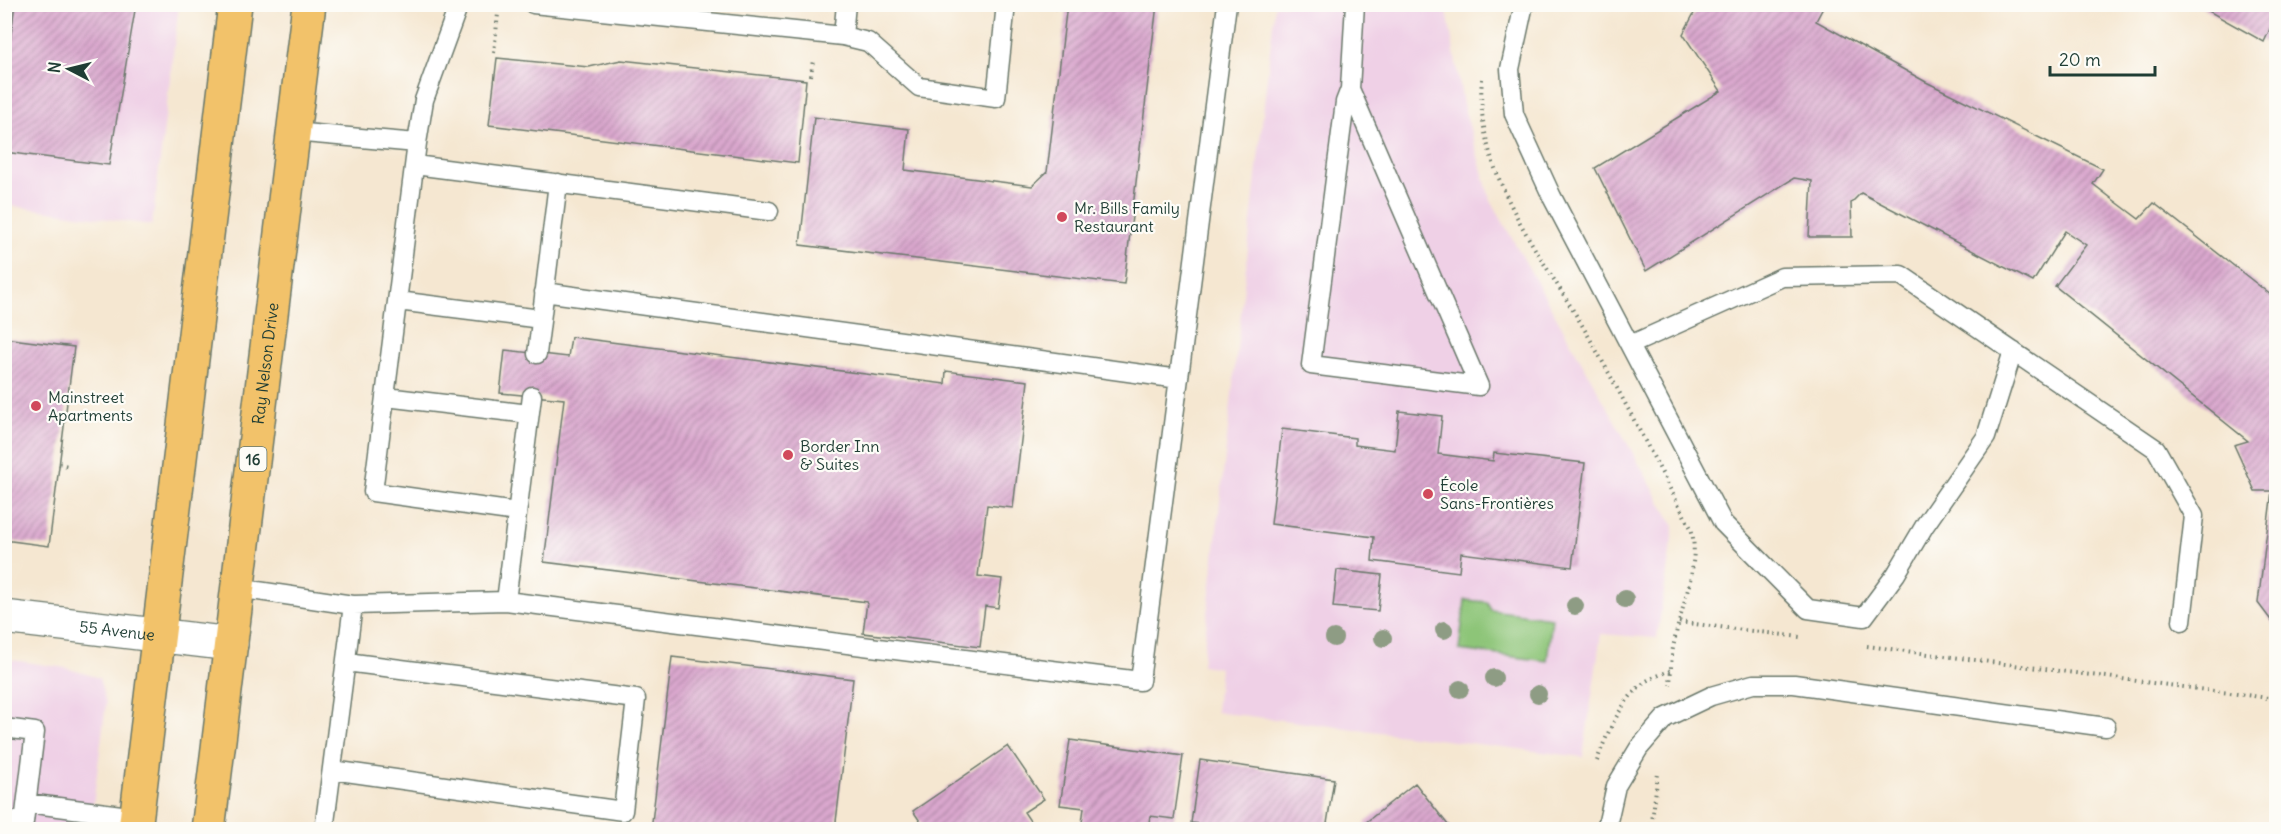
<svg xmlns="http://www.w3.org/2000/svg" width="2281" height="834" font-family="Delius,sans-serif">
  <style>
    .built { fill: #efd0e6 }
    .park { fill: #8dc578; stroke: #568156; stroke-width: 1.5 }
    .building { fill: url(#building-hatch) }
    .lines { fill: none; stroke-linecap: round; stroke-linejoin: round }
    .service-casing { stroke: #6a786b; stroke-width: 21 }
    .tertiary-casing { stroke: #6a786b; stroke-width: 36 }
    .trunk-casing { stroke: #6a786b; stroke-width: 36 }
    .path { stroke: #6a786b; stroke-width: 4; stroke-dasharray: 1.5 4.5; stroke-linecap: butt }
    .service { stroke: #fff; stroke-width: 18 }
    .tertiary { stroke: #fff; stroke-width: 33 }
    .trunk { stroke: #f2c26a; stroke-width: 33 }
    .tree { fill: #8e9c84 }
    .poi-dot { fill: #d1495b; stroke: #fdfcf7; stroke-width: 2 }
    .labels { text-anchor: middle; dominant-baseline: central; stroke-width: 4.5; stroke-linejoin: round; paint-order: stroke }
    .shield { fill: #fdfcf7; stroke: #62766e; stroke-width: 1.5 }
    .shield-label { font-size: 15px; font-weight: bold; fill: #1f3d34 }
    .poi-label { font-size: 16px; fill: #1f3d34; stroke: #fdfcf7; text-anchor: start }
    .street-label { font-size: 16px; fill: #1f3d34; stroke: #fdfcf7 }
  </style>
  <defs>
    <pattern id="building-hatch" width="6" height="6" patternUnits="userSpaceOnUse" patternTransform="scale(1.5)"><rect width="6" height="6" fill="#daa7ce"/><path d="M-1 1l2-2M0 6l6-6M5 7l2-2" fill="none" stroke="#b089a8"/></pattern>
  </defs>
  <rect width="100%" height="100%" fill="#fdfcf7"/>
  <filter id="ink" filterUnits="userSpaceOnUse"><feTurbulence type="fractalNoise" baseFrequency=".0167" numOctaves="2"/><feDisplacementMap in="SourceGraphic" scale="12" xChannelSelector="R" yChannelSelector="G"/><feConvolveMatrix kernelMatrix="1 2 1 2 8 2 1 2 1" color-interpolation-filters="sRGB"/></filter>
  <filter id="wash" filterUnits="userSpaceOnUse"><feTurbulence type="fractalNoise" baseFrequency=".008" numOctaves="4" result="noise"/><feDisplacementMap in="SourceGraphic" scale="24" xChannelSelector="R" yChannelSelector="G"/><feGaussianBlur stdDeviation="1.35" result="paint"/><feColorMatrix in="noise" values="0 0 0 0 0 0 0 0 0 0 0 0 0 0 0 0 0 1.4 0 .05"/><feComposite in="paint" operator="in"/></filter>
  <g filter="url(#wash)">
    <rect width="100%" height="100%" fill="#f5e7d1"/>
    <!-- built -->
    <path class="built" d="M5,5H179L152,225L5,205Z
      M1275,5H1446L1463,104L1490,199L1674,526L1657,638L1601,634L1583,757L1216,712L1220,668L1202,665Z
      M5,659L66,668L99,678L106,703L90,829L5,830Z"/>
    <!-- park -->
    <path class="park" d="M1465,600L1487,602L1491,610L1552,618L1547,661L1459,650Z"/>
    <g id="blocks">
      <!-- building -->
      <path class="building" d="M15,4H136L109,165L4,152V87Z
        M1067,4H1157L1124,284L800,245L814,117L909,129L905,170L1032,186L1047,172Z
        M1699,4H1825L1816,21L1926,82L2103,169L2093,184L2115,201L2139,219L2154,203L2276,299V627L2258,603L2272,491H2255L2234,445L2248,441L2055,286L2086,245L2065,231L2033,282L1861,193L1851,203L1852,237H1809L1812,181L1794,178L1646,271L1595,168L1721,91L1683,34Z
        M2196,4H2276V16L2264,42Z
        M497,58L589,67L621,60L806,80L798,163L489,125Z
        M571,337L945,384L946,371L1028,381L1013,508L987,505L978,576L1002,579L998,608L985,606L980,647L863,633L867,602L544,562L564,399L500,393L505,350L568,357Z
        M4,338L74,347L49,546L4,540Z
        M1399,411L1442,416L1438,454L1493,461L1494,453L1585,463L1572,567L1461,553L1459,572L1372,561L1374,537L1271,524L1282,429L1355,438V445L1395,450Z
        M1337,570L1382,575L1378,611L1333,607Z
        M672,657L853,679L835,830H651Z
        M1070,740L1183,756L1174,819L1150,816L1148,830H1081L1084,808L1060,805Z
        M1008,746L1044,799L1024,812L1036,830H926L913,811Z
        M1200,760L1334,779L1326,830H1229V827L1191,823Z
        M1415,783L1452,830H1371L1365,823Z"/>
    </g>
  </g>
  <g filter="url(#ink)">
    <use href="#blocks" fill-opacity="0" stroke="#6a786b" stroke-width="1.5"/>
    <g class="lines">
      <!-- service casing -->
      <g class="service-casing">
        <path id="service" d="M533,4L843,36L846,4
          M1524,4L1510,69L1514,114L1552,197L1723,523L1808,609L1864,617L1896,574L1925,525L1986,437L2013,351
          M843,36L868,42L919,87L996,98L1006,4
          M1350,89L1479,386L1311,365L1345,102L1350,89L1355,4
          M293,132L417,143L424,100L459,4
          M417,143L373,492L517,512
          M415,165L769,211
          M544,292L1179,379
          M398,301L541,319
          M1630,345L1782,277L1901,275L2156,449L2194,516L2182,621
          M537,354L558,183
          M386,397L529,414
          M237,588L353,605L506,601L1140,681L1227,4
          M506,601L532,396
          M4,728L35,732L24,822L4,820
          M332,770L623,811L636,699L346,662
          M27,803L137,817
          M324,830L353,605
          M1606,830L1616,786L1639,748L1665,718L1711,696L1753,684H1794L2106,727"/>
      </g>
      <!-- tertiary casing -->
      <g class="tertiary-casing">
        <g id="tertiary">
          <path id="s1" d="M4,617L231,644"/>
        </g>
      </g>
      <!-- trunk casing -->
      <g class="trunk-casing">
        <g id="trunk">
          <path d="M135,830L235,4"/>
          <path id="s2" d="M208,830L309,4"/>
        </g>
      </g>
      <!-- path -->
      <path class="path" d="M1031,5L1063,9
        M494,53L499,4
        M811,76L813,59
        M1482,79C1473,175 1546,260 1590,339C1625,401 1657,465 1691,528C1701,565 1681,606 1674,643C1671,656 1671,671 1670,685
        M59,464L68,466
        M1679,622L1800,637
        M1867,646L2276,699
        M1597,761C1606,735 1622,699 1645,682C1653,677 1663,674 1671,670
        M1651,830L1658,773"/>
      <!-- service -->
      <use href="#service" class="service"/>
      <!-- tertiary -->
      <use href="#tertiary" class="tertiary"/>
      <!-- trunk -->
      <use href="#trunk" class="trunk"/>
    </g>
    <!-- trees -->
    <g class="tree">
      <circle cx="1625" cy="599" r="9"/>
      <circle cx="1575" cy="606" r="9"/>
      <circle cx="1444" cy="630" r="9"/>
      <circle cx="1334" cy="638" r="9"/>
      <circle cx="1383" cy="638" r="9"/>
      <circle cx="1494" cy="678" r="9"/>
      <circle cx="1460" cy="689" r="9"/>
      <circle cx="1538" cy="694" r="9"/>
    </g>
  </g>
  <!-- markers -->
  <g class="poi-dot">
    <circle cx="1062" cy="217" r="6"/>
    <circle cx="36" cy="406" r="6"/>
    <circle cx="788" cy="455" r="6"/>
    <circle cx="1428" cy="494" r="6"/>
  </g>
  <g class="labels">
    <!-- shield labels -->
    <rect class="shield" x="239.5" y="447" width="27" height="24" rx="4.5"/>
    <g class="shield-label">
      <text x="253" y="459">16</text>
    </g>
    <!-- poi labels -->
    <g class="poi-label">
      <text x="1074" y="208">Mr. Bills Family<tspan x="1074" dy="18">Restaurant</tspan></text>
      <text x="48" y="397">Mainstreet<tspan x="48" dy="18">Apartments</tspan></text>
      <text x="800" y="446">Border Inn<tspan x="800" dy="18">&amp; Suites</tspan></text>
      <text x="1440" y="485">École<tspan x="1440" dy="18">Sans-Frontières</tspan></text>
    </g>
    <!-- street labels -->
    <g class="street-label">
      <text stroke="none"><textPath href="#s2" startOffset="470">Ray Nelson Drive</textPath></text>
      <text stroke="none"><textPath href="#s1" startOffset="114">55 Avenue</textPath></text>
    </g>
  </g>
  <!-- margin -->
  <rect width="2281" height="834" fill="none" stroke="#fdfcf7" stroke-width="24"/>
  <!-- north arrow -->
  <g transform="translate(69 69) rotate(277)" stroke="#fdfcf7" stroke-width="4.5" paint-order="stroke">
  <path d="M0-4.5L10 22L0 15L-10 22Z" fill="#1f3d34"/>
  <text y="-9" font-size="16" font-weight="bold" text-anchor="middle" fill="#1f3d34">N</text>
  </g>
  <!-- scale -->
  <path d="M2050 66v9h105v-9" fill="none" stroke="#1f3d34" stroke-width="3"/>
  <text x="2059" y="66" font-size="18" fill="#1f3d34" stroke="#fdfcf7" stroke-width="4.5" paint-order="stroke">20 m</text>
</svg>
